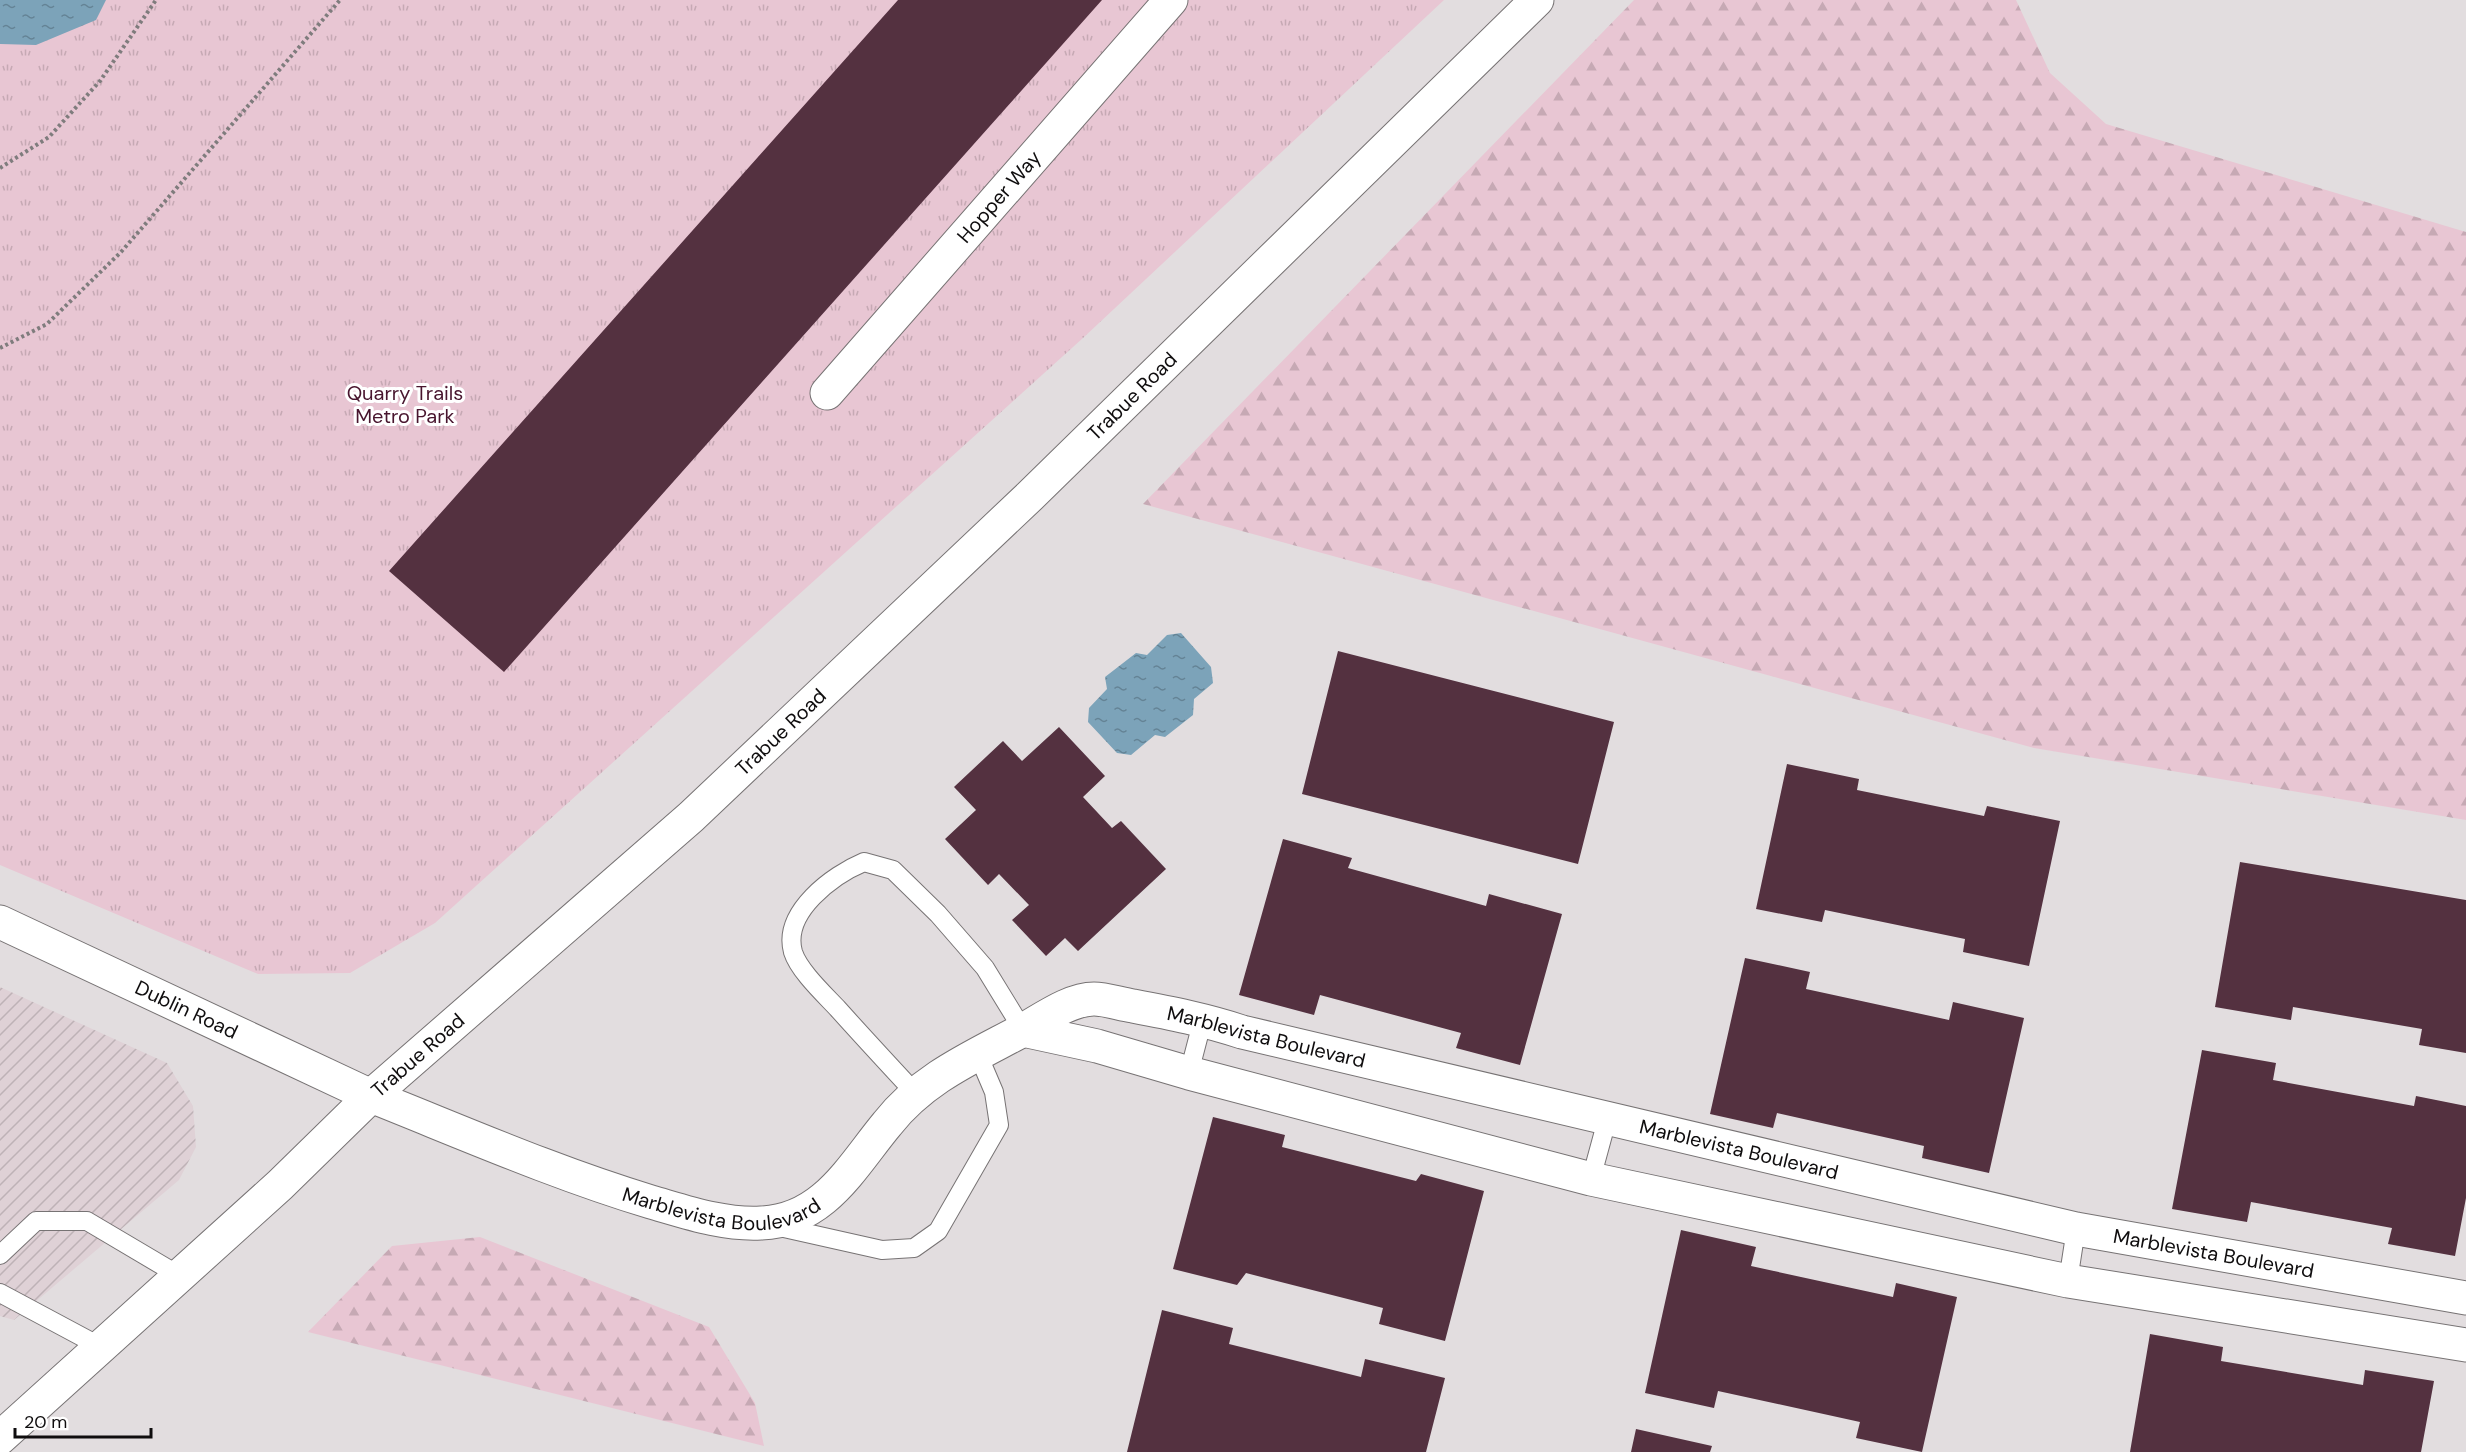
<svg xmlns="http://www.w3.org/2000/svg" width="2466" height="1452" font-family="'DM Sans',sans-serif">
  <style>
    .industrial { fill: url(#industrial-furrows) }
    .forest { fill: url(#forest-firs) }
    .park { fill: url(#park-tufts) }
    .water { fill: url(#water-ripples) }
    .building { fill: #543140 }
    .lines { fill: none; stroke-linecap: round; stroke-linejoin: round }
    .lane-casing { stroke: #777374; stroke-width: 20 }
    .street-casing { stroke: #777374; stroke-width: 35 }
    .secondary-casing { stroke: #777374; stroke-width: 35 }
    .primary-casing { stroke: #777374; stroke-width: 35 }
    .path { stroke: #7f7c7d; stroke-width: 4; stroke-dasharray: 3 3; stroke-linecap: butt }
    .lane { stroke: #fff; stroke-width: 18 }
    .street { stroke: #fff; stroke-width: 33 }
    .secondary { stroke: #fff; stroke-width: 33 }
    .primary { stroke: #fff; stroke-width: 33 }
    .labels { text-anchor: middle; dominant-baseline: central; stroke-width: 6; stroke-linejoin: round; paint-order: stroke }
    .street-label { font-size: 20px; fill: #0f0d0e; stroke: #fff }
    .park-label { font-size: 20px; fill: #48152e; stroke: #fff }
  </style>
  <defs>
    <pattern id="industrial-furrows" width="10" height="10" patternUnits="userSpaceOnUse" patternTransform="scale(1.5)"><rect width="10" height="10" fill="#dfd1d6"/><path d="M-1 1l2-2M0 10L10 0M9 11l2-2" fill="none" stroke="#beb2b6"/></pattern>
    <pattern id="forest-firs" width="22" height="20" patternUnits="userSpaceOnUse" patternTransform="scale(1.5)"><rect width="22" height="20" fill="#e8c6d3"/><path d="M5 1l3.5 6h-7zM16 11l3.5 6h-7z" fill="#c6a9b4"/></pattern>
    <pattern id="park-tufts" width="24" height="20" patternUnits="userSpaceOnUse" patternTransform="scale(1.5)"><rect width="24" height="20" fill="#e8c6d3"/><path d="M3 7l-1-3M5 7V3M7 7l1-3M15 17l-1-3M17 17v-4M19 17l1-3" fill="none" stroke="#c6a9b4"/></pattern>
    <pattern id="water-ripples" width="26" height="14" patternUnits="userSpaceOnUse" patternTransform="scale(1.5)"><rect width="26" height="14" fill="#7ca3b9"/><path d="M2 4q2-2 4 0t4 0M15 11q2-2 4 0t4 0" fill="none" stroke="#648395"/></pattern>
  </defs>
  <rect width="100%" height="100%" fill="#e2dddf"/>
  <!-- industrial -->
  <path class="industrial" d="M0,987L167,1063L193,1106L196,1147L179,1180L14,1320L0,1316Z"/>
  <!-- forest -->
  <path class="forest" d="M1634,0H2016L2050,73L2106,124L2466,232V820L2034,748L1143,504Z
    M480,1237L709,1327L755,1403L764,1446L308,1332L392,1246Z"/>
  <!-- park -->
  <path class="park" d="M0,0H1444L1083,338L435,923L350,973L258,974L0,865Z"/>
  <!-- water -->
  <path class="water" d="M0,0H106L96,20L36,45L0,44Z
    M1181,633L1211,667L1213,683L1194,699L1193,715L1165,737L1155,735L1131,755L1117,753L1088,722L1089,708L1107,689L1105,677L1136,653L1147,655L1167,635Z"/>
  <!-- building -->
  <path class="building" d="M898,0H1102L504,672L389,571Z
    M1338,651L1614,722L1578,864L1302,794Z
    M1059,727L1105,776L1083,797L1112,828L1121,821L1166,869L1078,951L1065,938L1046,956L1012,920L1029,905L999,874L988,885L945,839L976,810L954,787L1003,741L1022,761Z
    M1787,764L1859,779L1857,790L1984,816L1987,806L2060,821L2029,966L1963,952L1965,939L1825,910L1822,922L1756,909Z
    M1283,839L1352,858L1348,868L1486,906L1489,894L1562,914L1520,1065L1456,1048L1461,1033L1320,995L1314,1015L1239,995Z
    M2240,862L2466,900V1053L2419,1045L2422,1029L2293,1007L2291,1020L2215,1007Z
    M1745,958L1810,972L1806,989L1949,1020L1953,1002L2024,1018L1989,1173L1922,1158L1924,1146L1777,1113L1773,1128L1710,1114Z
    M2202,1050L2276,1063L2273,1080L2414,1106L2416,1096L2466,1106V1198L2455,1256L2388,1244L2392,1228L2251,1202L2247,1222L2172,1209Z
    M1213,1117L1285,1135L1282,1147L1416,1181L1421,1174L1484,1191L1445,1341L1379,1324L1383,1308L1246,1273L1237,1285L1173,1269Z
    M1681,1230L1756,1247L1751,1266L1893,1297L1896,1283L1957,1297L1922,1452L1856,1438L1860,1422L1718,1391L1714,1408L1645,1393Z
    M1162,1310L1233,1328L1229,1344L1361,1377L1365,1359L1445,1378L1426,1452H1127Z
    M2150,1334L2223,1347L2221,1361L2363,1385L2365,1370L2434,1381L2421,1452H2130Z
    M1636,1429L1712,1446L1710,1452H1631Z"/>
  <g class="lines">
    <!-- lane casing -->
    <g class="lane-casing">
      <path id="lane" d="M1189,1073L1203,1019
        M916,1094C890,1066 864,1038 838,1009C825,995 799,971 793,952C782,912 833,875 864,862L893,870L938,914L985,968L1023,1030
        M1591,1179L1607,1120
        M775,1226L882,1250L914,1248L938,1231L999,1125L994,1092L977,1052
        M0,1255L36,1221H87L180,1276
        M2068,1281L2076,1229
        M0,1293L101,1347"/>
    </g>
    <!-- street casing -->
    <g class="street-casing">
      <g id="street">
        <path id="s1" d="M827,393L1171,0"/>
        <path d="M1023,1030L1097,1046L1189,1073L1591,1179L2068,1281L2466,1345"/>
        <path id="s2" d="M371,1096C464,1133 555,1173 651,1202C686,1212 723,1225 761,1223C824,1221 852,1166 887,1124C923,1078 973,1057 1023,1030C1043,1019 1070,999 1094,999C1106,999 1120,1004 1133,1006C1170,1013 1206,1020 1242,1032L2076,1229L2466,1298"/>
      </g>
    </g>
    <!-- secondary casing -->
    <g class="secondary-casing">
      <g id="secondary">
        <path id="s3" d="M371,1096L691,817L1030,496L1537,0"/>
      </g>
    </g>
    <!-- primary casing -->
    <g class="primary-casing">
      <g id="primary">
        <path id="s4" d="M0,922L371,1096L280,1185L0,1438"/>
      </g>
    </g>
    <!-- path -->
    <path class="path" d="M0,168L49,137L100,81L156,0
      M0,348L47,324L121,252L340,0"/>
    <!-- lane -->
    <use href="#lane" class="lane"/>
    <!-- street -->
    <use href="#street" class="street"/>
    <!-- secondary -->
    <use href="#secondary" class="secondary"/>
    <!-- primary -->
    <use href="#primary" class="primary"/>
  </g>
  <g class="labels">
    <!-- street labels -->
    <g class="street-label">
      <text stroke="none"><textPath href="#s1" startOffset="261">Hopper Way</textPath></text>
      <text stroke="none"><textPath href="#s3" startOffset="1034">Trabue Road</textPath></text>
      <text stroke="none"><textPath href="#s3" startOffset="548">Trabue Road</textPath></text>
      <text stroke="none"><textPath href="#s4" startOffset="206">Dublin Road</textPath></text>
      <text stroke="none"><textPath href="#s2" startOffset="1000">Marblevista Boulevard</textPath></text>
      <text stroke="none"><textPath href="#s3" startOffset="62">Trabue Road</textPath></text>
      <text stroke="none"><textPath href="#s2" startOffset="1486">Marblevista Boulevard</textPath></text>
      <text stroke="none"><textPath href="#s2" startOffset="372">Marblevista Boulevard</textPath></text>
      <text stroke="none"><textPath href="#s2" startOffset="1972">Marblevista Boulevard</textPath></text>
    </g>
    <!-- park labels -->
    <g class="park-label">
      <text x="405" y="393">Quarry Trails<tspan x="405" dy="23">Metro Park</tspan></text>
    </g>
  </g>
  <!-- scale -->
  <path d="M15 1428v9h136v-9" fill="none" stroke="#0f0d0e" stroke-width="3"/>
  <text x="24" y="1428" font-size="18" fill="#0f0d0e" stroke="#ffffff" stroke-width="4.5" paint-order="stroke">20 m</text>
</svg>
